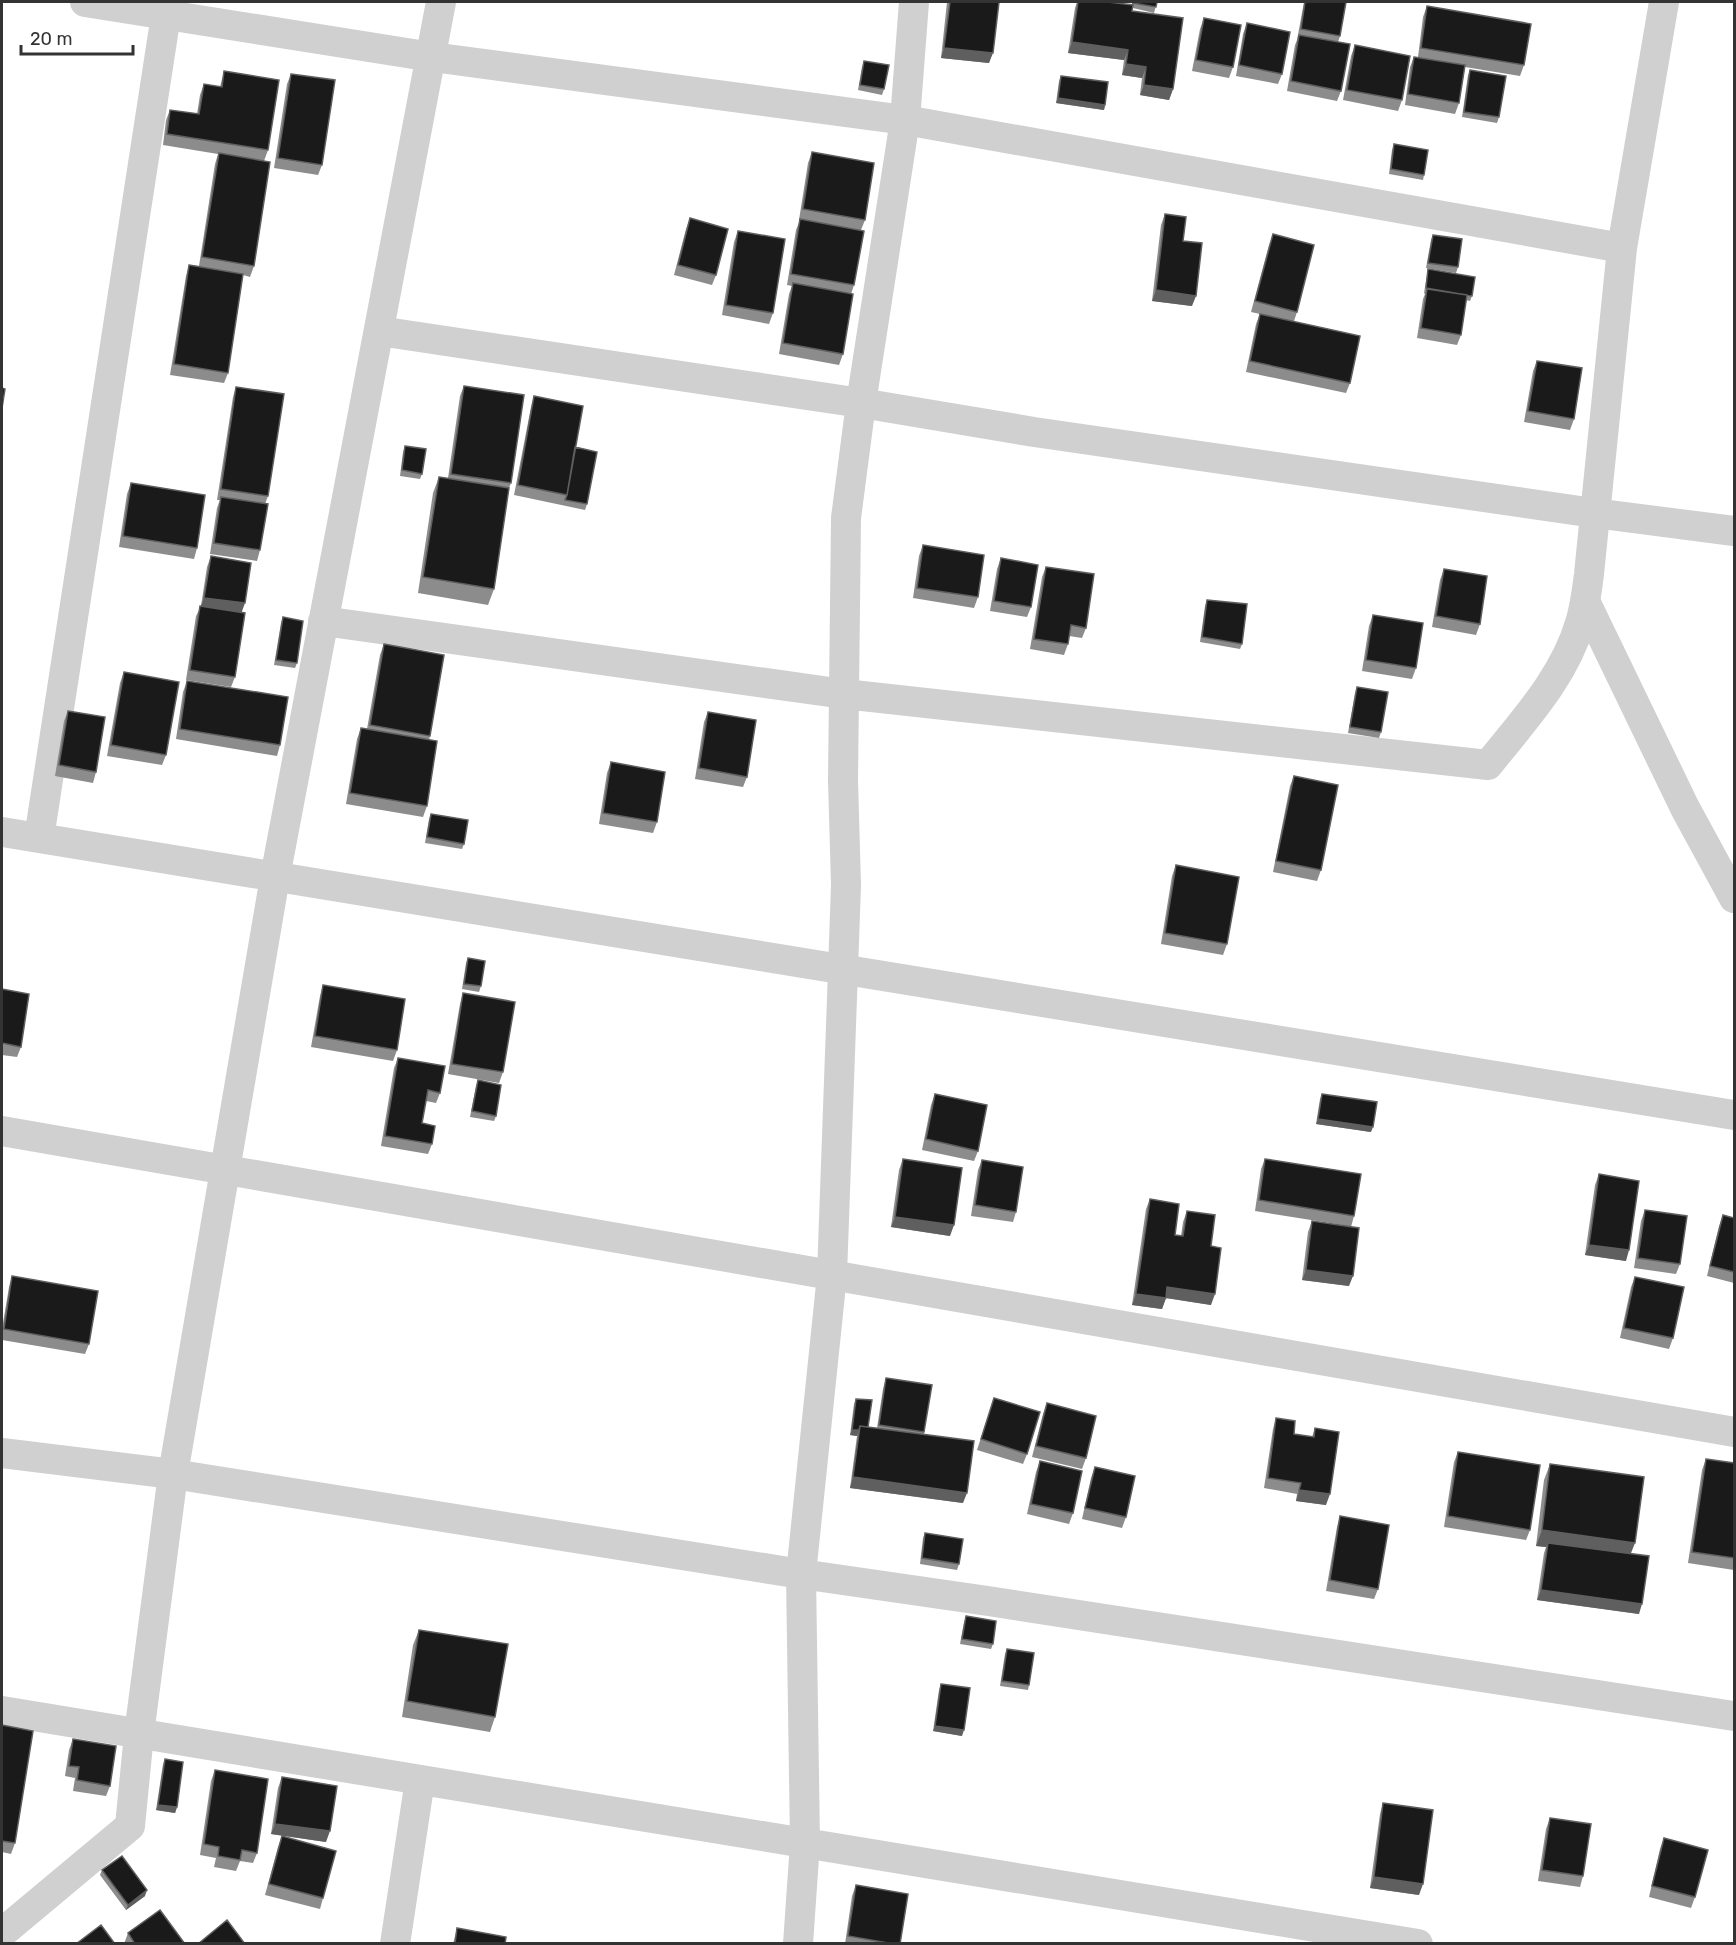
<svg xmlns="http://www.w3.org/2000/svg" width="1736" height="1945" font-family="Rubik,sans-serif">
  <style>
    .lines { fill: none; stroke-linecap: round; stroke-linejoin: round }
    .street { stroke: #d0d0d0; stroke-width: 30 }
    .wall { fill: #8c8c8c }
    .shaded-wall { fill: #5f5f5f }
    .building { fill: #1a1a1a; stroke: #5f5f5f; stroke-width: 1.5 }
  </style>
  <rect width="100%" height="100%" fill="#fff"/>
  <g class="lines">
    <!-- street -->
    <path class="street" d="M85,2L432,57L905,120L1622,248
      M379,331L861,403L1034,432L1594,513L1734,531
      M1585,601L1685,808L1734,898
      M323,621L844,694L1488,765C1522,722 1564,678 1580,623C1585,607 1587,590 1589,574L1622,248L1664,2
      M2,832L1734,1115
      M39,838L168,2
      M2,1131L1734,1432
      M2,1453L173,1474L801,1574L988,1601L1734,1716
      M2,1711L1418,1944
      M2,1933L130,1826L139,1734L173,1474L225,1170L275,877L441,2
      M395,1944L420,1780
      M798,1944L805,1843L801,1574L832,1275L843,970L846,885L843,780L846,518L861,403L905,120L914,2"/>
  </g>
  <!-- wall -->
  <path class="wall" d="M947,2H999L989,63L941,58Z
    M1077,2H1108L1132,5V2H1157L1154,13L1133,8L1132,11L1173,89L1169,100L1140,95L1142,78L1122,75L1124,60L1068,53L1075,8Z
    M1304,2H1346L1340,36L1338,42L1341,91L1337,101L1287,91L1295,45L1297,40Z
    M1427,6L1524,65L1520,76L1465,67L1459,103L1455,114L1405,105L1410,67L1414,57H1418L1423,17Z
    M1204,18L1233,67L1229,78L1192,71L1200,29Z
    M1247,23L1282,74L1278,84L1236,76L1243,34Z
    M1355,45L1402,100L1398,111L1343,100L1351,56Z
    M864,61L884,89L882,95L858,90L862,67Z
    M1470,70L1499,117L1497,123L1462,117L1468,75Z
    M224,71L268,150L264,161L254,266L250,277L243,275L228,373L224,383L170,375L186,276L189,265L199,266L215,164L218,154L163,145L166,120L170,110L197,114L200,95L204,84L220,87Z
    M291,74L322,165L318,175L274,168L287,84Z
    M1061,76L1105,105L1104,110L1056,103L1059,81Z
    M1394,144L1424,175L1423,180L1389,174L1392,150Z
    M812,152L865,220L861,230L854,285L851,294L843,354L839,365L779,354L789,294L792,286L787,285L796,230L800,220H799L808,163Z
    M1165,214L1183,241L1192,306L1152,301L1161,225Z
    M690,218L716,275L712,285L674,275L686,229Z
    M738,231L773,313L769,324L722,315L734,242Z
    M1273,234L1297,312L1294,321L1350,383L1346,393L1246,372L1256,324L1260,314L1251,312L1269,245Z
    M1433,235L1458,267L1456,273L1426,268L1431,240Z
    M1428,269L1472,296L1470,301L1466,300L1461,335L1457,345L1417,338L1423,299L1425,294L1424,293Z
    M1537,361L1574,419L1570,430L1524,422L1533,371Z
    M464,386L511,483L509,488L494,589L488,605L418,593L433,493L439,477L448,478L460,396Z
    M236,387L268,496L265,504L260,550L257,561L210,554L217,508L220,500H217L233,397Z
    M534,396L575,447L587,504L585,510L514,495L531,407Z
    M405,446L422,474L420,479L400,476L403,452Z
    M131,483L197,548L194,559L119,547L127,494Z
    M923,545L978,597L974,608L913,598L919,556Z
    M211,556L242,612L235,677L231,687L186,680L196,616L201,606L207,567Z
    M1001,558L1031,607L1027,617L990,611L997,569Z
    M1046,567L1086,628L1082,638L1069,636L1068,644L1064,655L1030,649L1042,577Z
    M1444,569L1480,624L1476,635L1432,627L1440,580Z
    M1207,600L1242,644L1240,649L1200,642L1205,606Z
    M1373,615L1416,668L1412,679L1362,671L1369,626Z
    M283,617L297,663L295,668L274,665L281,623Z
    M384,644L430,736L429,740L427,806L423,817L346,804L357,739L361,728L367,729L380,655Z
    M124,672L166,755L162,765L107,756L120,683Z
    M187,681L280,745L277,756L176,739L183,692Z
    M1357,687L1381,732L1379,738L1348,733L1355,693Z
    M68,711L96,772L93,783L55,776L64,721Z
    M708,712L747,777L743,787L695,779L704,722Z
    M611,762L657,822L653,833L599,824L607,773Z
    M1294,776L1321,870L1317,881L1273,872L1290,786Z
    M431,814L464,844L462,849L425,843L429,819Z
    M1176,865L1227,944L1223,955L1161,944L1172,876Z
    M468,958L481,986L479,992L462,989L466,963Z
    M323,985L397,1050L393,1061L311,1047L320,996Z
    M2,989L21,1047L17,1057L2,1055Z
    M463,993L503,1072L499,1083L448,1074L460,1004Z
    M398,1058L440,1093L436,1103L426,1101L422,1123L432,1144L428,1154L381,1146L394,1068Z
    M478,1080L496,1116L494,1121L470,1117L476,1086Z
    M935,1094L978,1151L974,1161L922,1150L931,1105Z
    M1322,1094L1371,1132L1316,1124L1320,1099Z
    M903,1159L950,1236L891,1227L899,1170Z
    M1265,1159L1354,1216L1351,1227L1349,1286L1302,1280L1308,1232L1312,1221L1349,1226L1255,1211L1261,1169Z
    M982,1160L1016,1212L1013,1222L971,1216L978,1170Z
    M1599,1174L1626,1261L1585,1255L1595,1185Z
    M1150,1199L1175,1235L1181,1236L1183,1222L1187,1211L1211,1246V1305L1166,1298L1162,1309L1132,1305L1146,1209Z
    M1645,1210L1680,1264L1676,1274L1634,1268L1641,1221Z
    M1723,1215L1734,1218V1283L1707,1276L1719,1226Z
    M12,1276L89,1344L85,1354L2,1340V1329L9,1287Z
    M1635,1277L1673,1338L1669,1349L1620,1338L1631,1287Z
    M886,1378L924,1432V1434L963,1503L850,1488L857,1436L850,1435L854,1404L856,1399L868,1427L877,1428L883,1389Z
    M994,1398L1027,1454L1023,1464L977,1450Z
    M1047,1403L1086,1458L1082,1469L1032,1457L1043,1414Z
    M1276,1418L1294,1434L1312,1437L1315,1428L1326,1505L1296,1501L1297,1494L1264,1488L1273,1429Z
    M1458,1452L1530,1530L1526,1540L1444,1527L1454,1462Z
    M1706,1459L1734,1494V1570L1688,1563L1702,1470Z
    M1040,1461L1073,1513L1069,1524L1027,1514L1036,1472Z
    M1550,1464L1631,1554L1639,1614L1537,1600L1544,1553L1546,1547L1536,1546L1544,1480Z
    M1095,1467L1126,1517L1122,1528L1082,1519L1091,1478Z
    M1340,1516L1378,1589L1374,1599L1326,1591L1337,1527Z
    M925,1533L959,1564L957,1570L920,1564L923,1538Z
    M966,1616L993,1644L991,1649L960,1644L964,1622Z
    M419,1630L495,1717L490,1732L402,1717L413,1645Z
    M1007,1649L1029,1685L1028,1690L1000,1686L1005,1654Z
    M941,1684L962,1736L933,1731L939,1690Z
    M2,1725L15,1843L11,1854L2,1852Z
    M73,1739L110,1786L106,1796L73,1791L75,1778L65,1776L69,1750Z
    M165,1759L177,1807L175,1813L156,1810L163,1764Z
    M215,1770L257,1853L253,1863L240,1861L236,1871L214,1867L216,1858L200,1855L211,1781Z
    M282,1777L326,1842L271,1834L278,1788Z
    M1383,1803L1419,1895L1370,1888L1380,1814Z
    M1550,1818L1583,1876L1580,1887L1538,1881L1546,1829Z
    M282,1836L323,1898L320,1909L265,1895L278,1847Z
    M1664,1838L1695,1897L1691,1908L1649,1897L1660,1849Z
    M102,1870L145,1896L126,1910L100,1875Z
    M856,1885L900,1944H845L852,1896Z
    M457,1928L505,1944H453Z
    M128,1933L185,1944H124Z"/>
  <!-- shaded-wall -->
  <path class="shaded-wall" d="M1072,42L1128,50L1124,60L1068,53Z
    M944,48L993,53L989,63L941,58Z
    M1126,64L1146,67L1142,78L1122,75Z
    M1144,85L1173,89L1169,100L1140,95Z
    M1058,98L1105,105L1104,110L1056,103Z
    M1156,290L1196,296L1192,306L1152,301Z
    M204,598L245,603L241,614L200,608Z
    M1318,1119L1373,1127L1371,1132L1316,1124Z
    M895,1217L954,1225L950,1236L891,1227Z
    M1589,1245L1629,1250L1626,1261L1585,1255Z
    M1306,1270L1353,1276L1349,1286L1302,1280Z
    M1167,1287L1215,1294L1211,1305L1166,1298L1162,1309L1132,1305L1136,1294Z
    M852,1430H859L857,1436L850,1435Z
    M853,1477L967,1493L963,1503L850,1488Z
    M1299,1490L1330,1494L1326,1505L1296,1501Z
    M1542,1530L1635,1543L1629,1558L1548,1543L1546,1547L1536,1546Z
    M1541,1590L1642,1604L1639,1614L1537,1600Z
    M935,1726L964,1730L962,1736L933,1731Z
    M158,1805L177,1807L175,1813L156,1810Z
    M275,1824L330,1831L326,1842L271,1834Z
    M1374,1877L1423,1884L1419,1895L1370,1888Z
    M147,1890L145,1896L126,1910L128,1905Z"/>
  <!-- building -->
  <path class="building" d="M950,2H999L993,53L944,48Z
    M1078,2H1108L1133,5L1132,11L1183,18L1173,89L1144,85L1146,67L1126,64L1128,50L1072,42Z
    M1133,2H1157L1156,7L1133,3Z
    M1305,2H1346L1340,36L1301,29Z
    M1427,6L1531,24L1524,65L1421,48Z
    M1204,18L1241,25L1233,67L1196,60Z
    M1247,23L1290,32L1282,74L1239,65Z
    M1299,35L1350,44L1341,91L1291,81Z
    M1355,45L1410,56L1402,100L1347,90Z
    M1414,57L1465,65L1459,103L1408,94Z
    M864,61L889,65L884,89L860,85Z
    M1470,70L1506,76L1499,117L1464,112Z
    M224,71L279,80L268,150L167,134L170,110L199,114L204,84L222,87Z
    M291,74L335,80L322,165L278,158Z
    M1061,76L1108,82L1105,105L1058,98Z
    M1394,144L1428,150L1424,175L1391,169Z
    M812,152L874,163L865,220L803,209Z
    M219,153L270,162L254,266L202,257Z
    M1165,214L1186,217L1183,241L1202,243L1196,296L1156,290Z
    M690,218L728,229L716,275L678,265Z
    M800,219L864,231L854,285L791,274Z
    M738,231L785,239L773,313L726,305Z
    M1273,234L1314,245L1297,312L1255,301Z
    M1433,235L1462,239L1458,267L1428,263Z
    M189,265L243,274L228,373L174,364Z
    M1428,269L1475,277L1472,296L1426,288Z
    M793,283L853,294L843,354L783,343Z
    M1427,289L1467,295L1461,335L1421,328Z
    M1260,314L1360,336L1350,383L1250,361Z
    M1537,361L1582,368L1574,419L1528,411Z
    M464,386L524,395L511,483L451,474Z
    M236,387L284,394L268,496L221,489Z
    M2,388L5,389L2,408Z
    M534,396L583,406L567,495L518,485Z
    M405,446L426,449L422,474L402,470Z
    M575,447L597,452L587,504L565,500L567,495Z
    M439,477L509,488L494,589L423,577Z
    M131,483L205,495L197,548L123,536Z
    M221,497L268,504L260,550L214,543Z
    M923,545L984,555L978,597L917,588Z
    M211,556L251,563L245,603L204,598Z
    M1001,558L1038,565L1031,607L994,601Z
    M1046,567L1094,574L1086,628L1071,625L1068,644L1034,639Z
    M1444,569L1487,576L1480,624L1436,616Z
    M1207,600L1247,604L1242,644L1202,637Z
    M200,606L245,613L235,677L190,670Z
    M1373,615L1423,623L1416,668L1366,660Z
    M283,617L303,621L297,663L276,660Z
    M384,644L444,655L430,736L370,725Z
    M124,672L179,682L166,755L111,745Z
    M187,681L288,697L280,745L180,729Z
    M1357,687L1388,692L1381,732L1350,727Z
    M68,711L105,717L96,772L59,765Z
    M708,712L756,720L747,777L699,768Z
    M361,728L437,741L427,806L350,793Z
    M611,762L665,772L657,822L603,813Z
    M1294,776L1338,785L1321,870L1276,861Z
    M431,814L468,820L464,844L427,837Z
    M1176,865L1239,877L1227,944L1165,933Z
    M468,958L485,961L481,986L464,984Z
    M323,985L405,999L397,1050L315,1036Z
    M2,989L29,994L21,1047L2,1043Z
    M463,993L515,1002L503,1072L452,1064Z
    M398,1058L445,1066L440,1093L428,1090L422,1123L435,1126L432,1144L385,1136Z
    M478,1080L501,1085L496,1116L472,1111Z
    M935,1094L987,1105L978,1151L926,1139Z
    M1322,1094L1377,1102L1373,1127L1318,1119Z
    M903,1159L962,1168L954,1225L895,1217Z
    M1265,1159L1361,1174L1354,1216L1259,1200Z
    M982,1160L1023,1167L1016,1212L975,1205Z
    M1599,1174L1639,1181L1629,1250L1589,1245Z
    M1150,1199L1179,1204L1175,1235L1183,1236L1187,1211L1215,1215L1211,1246L1221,1248L1215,1294L1167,1287L1166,1298L1136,1294Z
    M1645,1210L1687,1216L1680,1264L1638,1258Z
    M1723,1215L1734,1218V1272L1710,1266Z
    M1312,1221L1359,1228L1353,1276L1306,1270Z
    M12,1276L98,1291L89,1344L4,1329Z
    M1635,1277L1684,1287L1673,1338L1624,1328Z
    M886,1378L932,1385L924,1432L879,1425Z
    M994,1398L1040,1412L1027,1454L981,1439Z
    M856,1399L872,1400L868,1427L860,1426L859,1430H852Z
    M1047,1403L1096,1416L1086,1458L1036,1446Z
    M1276,1418L1295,1421L1294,1434L1314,1437L1315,1428L1339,1432L1330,1494L1299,1490L1301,1483L1268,1478Z
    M860,1426L974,1441L967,1493L853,1477Z
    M1458,1452L1540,1465L1530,1530L1448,1516Z
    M1706,1459L1734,1463V1558L1692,1552Z
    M1040,1461L1082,1471L1073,1513L1031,1504Z
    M1550,1464L1644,1477L1635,1543L1542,1530Z
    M1095,1467L1135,1476L1126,1517L1085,1508Z
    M1340,1516L1389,1525L1378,1589L1330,1580Z
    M925,1533L963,1539L959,1564L922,1558Z
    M1548,1543L1649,1556L1642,1604L1541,1590Z
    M966,1616L996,1621L993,1644L962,1639Z
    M419,1630L508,1644L495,1717L407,1701Z
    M1007,1649L1034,1653L1029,1685L1002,1681Z
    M941,1684L970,1688L964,1730L935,1726Z
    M2,1725L33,1731L15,1843L2,1841Z
    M73,1739L116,1746L110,1786L77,1780L79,1767L69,1766Z
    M165,1759L183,1762L177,1807L158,1805Z
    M215,1770L268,1779L257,1853L242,1850L240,1860L218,1856L219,1847L204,1844Z
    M282,1777L337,1786L330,1831L275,1824Z
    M1383,1803L1433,1810L1423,1884L1374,1877Z
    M1550,1818L1591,1824L1583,1876L1542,1870Z
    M282,1836L336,1851L323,1898L269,1884Z
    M1664,1838L1708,1850L1695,1897L1652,1886Z
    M122,1856L147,1890L128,1905L102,1870Z
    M856,1885L908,1894L900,1944H894L848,1936Z
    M160,1910L185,1944H135L128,1933Z
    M227,1920L245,1944H198Z
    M101,1925L115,1944H76Z
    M457,1928L506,1937L505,1944H455Z"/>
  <!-- border -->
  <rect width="1736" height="1945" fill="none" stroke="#333333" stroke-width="6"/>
  <!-- scale -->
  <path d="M21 45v9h112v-9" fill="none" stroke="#333333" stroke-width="3"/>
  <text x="30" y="45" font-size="18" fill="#333333" stroke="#ffffff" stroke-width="4.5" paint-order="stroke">20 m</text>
</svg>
